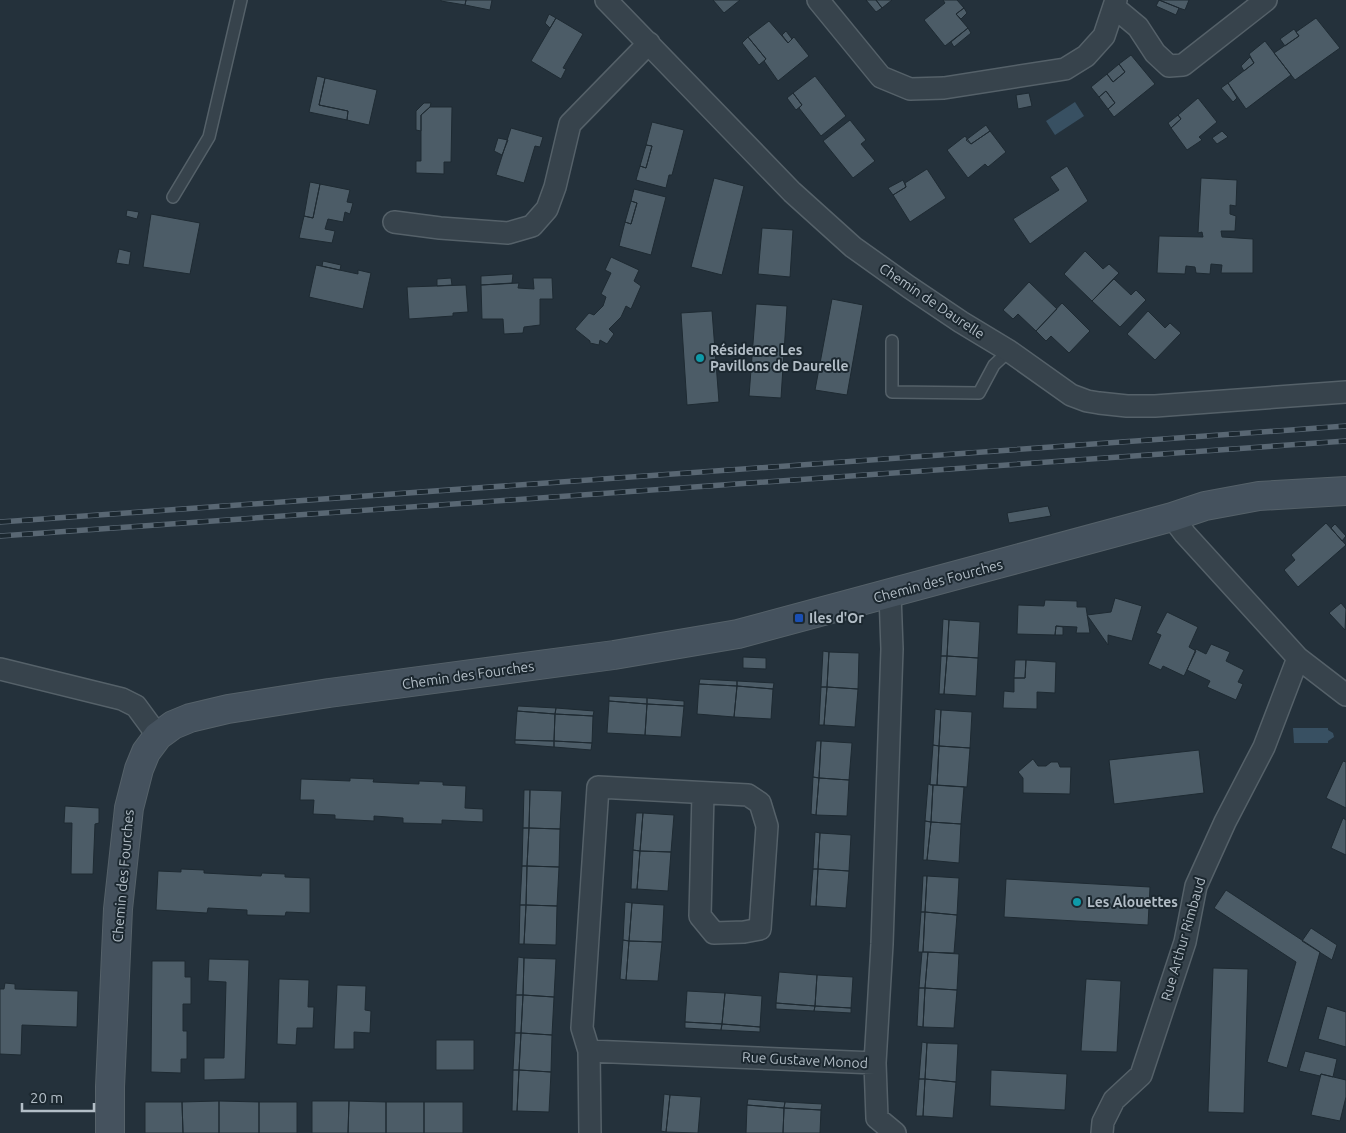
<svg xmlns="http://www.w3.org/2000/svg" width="1346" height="1133" font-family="Ubuntu,sans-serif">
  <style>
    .water { fill: #385062 }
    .building { fill: #4c5c67; stroke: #1e2a32 }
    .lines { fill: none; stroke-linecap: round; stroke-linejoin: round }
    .lane-casing { stroke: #556169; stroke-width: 14 }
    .street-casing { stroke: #556169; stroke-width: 24 }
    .secondary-casing { stroke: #556169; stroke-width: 30 }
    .lane { stroke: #37434c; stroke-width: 11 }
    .street { stroke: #37434c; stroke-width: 21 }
    .secondary { stroke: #45525e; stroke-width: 28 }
    .rail-casing { stroke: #596773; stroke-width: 5.5 }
    .rail { stroke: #1c2830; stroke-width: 4; stroke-dasharray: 11; stroke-linecap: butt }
    .culture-dot { fill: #0f9aa8; stroke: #1c2830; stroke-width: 2 }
    .transit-dot { fill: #1a4fb4; stroke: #1c2830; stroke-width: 2 }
    .labels { text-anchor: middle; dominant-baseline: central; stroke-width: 4; stroke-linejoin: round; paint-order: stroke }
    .street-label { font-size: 14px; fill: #b3bec7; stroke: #1c2830 }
    .poi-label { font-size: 14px; font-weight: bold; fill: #b3bec7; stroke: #1c2830; text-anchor: start }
  </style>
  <rect width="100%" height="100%" fill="#24313b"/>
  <!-- water -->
  <path class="water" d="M1075,102L1084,116L1055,135L1046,121Z
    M1293,728H1328V730L1333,733L1334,737L1328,741V743H1294Z"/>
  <!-- building -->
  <path class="building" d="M441,0H466L465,5L441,1Z
    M466,0H492L490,10L465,5Z
    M713,0H740L724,13Z
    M866,0H876L882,8L876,12Z
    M876,0H892L882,8Z
    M943,0H957L964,8L956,14L968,28L945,46L924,20L945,3Z
    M1159,0L1179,8L1176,15L1156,6Z
    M1159,0H1189L1185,10L1179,8Z
    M964,8L967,13L961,19L956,14Z
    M549,14L556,18L550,28L545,23Z
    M556,18L583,34L563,68L566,69L561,79L531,61Z
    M1316,18L1340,48L1295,80L1274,53L1299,36L1296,32Z
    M769,21L788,43L794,37L809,56L778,81L764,61L766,59L748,37Z
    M968,28L971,33L954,47L951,42Z
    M1294,29L1299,36L1285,46L1280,39Z
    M786,31L792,39L788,43L782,35Z
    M748,37L766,59L759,65L742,43Z
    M1265,41L1291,75L1246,109L1228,83L1254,63L1249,54Z
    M1131,55L1155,84L1114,117L1108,109L1115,103L1106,91L1099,97L1091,87L1107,74L1113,82L1125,72L1119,64Z
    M1250,57L1254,63L1244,71L1241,66Z
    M1119,64L1125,72L1113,82L1107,74Z
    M317,76L325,78L319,105L348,111L347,120L309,112Z
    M815,76L846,116L821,136L799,108L802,105L793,93Z
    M325,78L377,90L369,125L347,120L348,111L319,105Z
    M1228,83L1237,98L1233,102L1221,88Z
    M1106,91L1115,103L1108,109L1099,97Z
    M793,93L802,105L796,110L787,98Z
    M1029,93L1032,106L1018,109L1016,95Z
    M1198,98L1217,122L1199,137L1202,140L1187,150L1171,128L1181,119L1178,115Z
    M424,103H431L430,107L421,115V131L416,130V111Z
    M430,107H452L451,162H444V174L416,173V161H421V115Z
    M1178,115L1181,119L1171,128L1168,123Z
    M850,120L866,140L861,144L875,161L853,178L823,141Z
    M652,122L684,130L672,175H669L666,188L636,180L640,166L646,168L652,146L646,145Z
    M986,125L990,131L971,144L966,140Z
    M511,128L543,137L540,147L535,146L524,183L496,175Z
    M990,131L1006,152L988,167L985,164L968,178L947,150L965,136L971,144Z
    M1222,131L1228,137L1217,144L1212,138Z
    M498,138L508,140L502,155L494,151Z
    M646,145L652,146L646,168L640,166Z
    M1067,166L1088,201L1030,244L1013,219L1059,190L1050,177Z
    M927,169L946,198L910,222L893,195L906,187L905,183Z
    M714,178L744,186L722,275L691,267Z
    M1201,178L1237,180L1236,206L1230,205V214L1236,216L1235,231H1221L1222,237L1253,239V273H1221L1222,265L1211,264L1210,274L1196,273L1195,267L1186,266L1185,274L1157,273L1159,236L1203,237L1202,232L1198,233Z
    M903,180L906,187L893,195L888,188Z
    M310,182L320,184L313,218L304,216Z
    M320,184L350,190L347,202L353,203L350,214L345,212L343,222L328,219L325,229L335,231L332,243L299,238L304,216L313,218Z
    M634,189L666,197L651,255L619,246L625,222L631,224L637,203L631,201Z
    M631,201L637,203L631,224L625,222Z
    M127,210L139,212L137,219L126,216Z
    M151,214L200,223L190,274L143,267Z
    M762,228L793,230L790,277L758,274Z
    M119,249L131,252L129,265L116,263Z
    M1085,251L1103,269L1109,264L1119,273L1092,301L1064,274Z
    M611,257L639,270L634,281L641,286L631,309L626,306L621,317L609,329L614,334L607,344L600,340L599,345L590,343V341L575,329L589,313L594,315L603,306L606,297L601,294L611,273L605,270Z
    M323,261L341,265L340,270L322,266Z
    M316,265L358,274V270L371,273L363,309L309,297Z
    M513,274L512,283L481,285V276Z
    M451,278L452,285L437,286V279Z
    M533,278H552L553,299H540V325L524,327L523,333L504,334L503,319H482L481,285L519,283L518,288L534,289Z
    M1114,279L1131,295L1136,290L1146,300L1120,327L1092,301Z
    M1029,282L1057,309L1036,331L1018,314L1013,319L1003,310Z
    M466,285L468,312L453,313V316L409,319L407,287Z
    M832,299L863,305L847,395L815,390Z
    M1062,303L1090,331L1069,353L1051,336L1046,341L1036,331Z
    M756,304L787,306L781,398L749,396Z
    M712,311L719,402L687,405L681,313Z
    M1148,311L1165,328L1170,323L1181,333L1155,360L1127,334Z
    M1048,506L1051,516L1009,523L1007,513Z
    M1326,523L1346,545L1298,587L1284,570L1295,560L1291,555Z
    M1335,524L1346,536L1342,541L1331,528Z
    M1115,598L1142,606L1132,641L1108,635V645L1087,615L1111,612Z
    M1045,600L1077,601V607H1086L1090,633H1076L1077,627L1056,626L1055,635L1017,634L1018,605L1044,606Z
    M1341,603L1346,609L1345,630L1329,613Z
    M1167,612L1198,627L1189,647L1196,651L1184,676L1163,666L1161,670L1148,664L1161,635L1156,633Z
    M943,619L949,620L947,656H941Z
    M949,620L980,622L978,658L947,656Z
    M1056,626L1063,627V635H1055Z
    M1211,644L1230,652L1226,661L1244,670L1238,682L1243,684L1236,700L1207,687L1210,681L1187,670L1196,649L1206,654Z
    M823,651L829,652L827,687H821Z
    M829,652L859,653L858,689L827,687Z
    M941,656H947L944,694H939Z
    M947,656L978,658L976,696L944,694Z
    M743,657L766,658V669L743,668Z
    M1015,660H1026L1025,678H1014Z
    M1026,660L1056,662L1055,693L1037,692V709L1003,708L1004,691L1014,692V678H1025Z
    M700,679L737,681V686L699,684Z
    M737,681L774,683L773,689L737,686Z
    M699,684L737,686L734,717L697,714Z
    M737,686L773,689L771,719L734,717Z
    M821,687H827L824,725H819Z
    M827,687L858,689L855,727L824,725Z
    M609,696L647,698V704L609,701Z
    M647,698L684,701V706L647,704Z
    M609,701L647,704L645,735L607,733Z
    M647,704L684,706L681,737L645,735Z
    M518,706L556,708L555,714L517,711Z
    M556,708L594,711L593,716L555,714Z
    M935,709L941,710L939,746L933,745Z
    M941,710L972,712L970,748L939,746Z
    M517,711L555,714L554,741L515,740Z
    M555,714L593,716L592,743L554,741Z
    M515,740L554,741V747L515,744Z
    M554,741L592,743L591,750L554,747Z
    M816,741H821L819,778L813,777Z
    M821,741L852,743L849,780L819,778Z
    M933,745L939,746L937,785H930Z
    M939,746L970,748L967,787L937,785Z
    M1199,750L1204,793L1114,804L1109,760Z
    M1033,759L1038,766H1046L1051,762H1058L1060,767H1071L1070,794L1023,793V778L1018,772Z
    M1343,761L1346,762V808L1326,798Z
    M813,777L819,778L816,815L811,814Z
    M350,778L374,779L373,782L419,784V781L443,782V785L466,786L465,808L483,809V822L442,820V824L403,823V818L374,816V821L335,819V815L313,814L314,800H300L301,779L350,781Z
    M819,778L849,780L847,816L816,815Z
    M928,784L933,785L931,822L925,821Z
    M933,785L964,787L961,824L931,822Z
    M524,790H530L529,828H523Z
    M530,790L562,791L560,829L529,828Z
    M65,806L99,808V823L95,824L93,874H71L72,823H64Z
    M636,813H643L640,851L633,850Z
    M643,813L674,815L671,852L640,851Z
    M1343,818L1346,820V855L1331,848Z
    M925,821L931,822L927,860H923Z
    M931,822L961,824L959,863L927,860Z
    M523,828H529L527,866H522Z
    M529,828L560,829L559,867L527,866Z
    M815,832L820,833L818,869H813Z
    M820,833L851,835L849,871L818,869Z
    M633,850L640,851L637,889H631Z
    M640,851L671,852L668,891L637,889Z
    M522,866H527L526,905H520Z
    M527,866L559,867L557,906L526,905Z
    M181,869L204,870V873L261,876L262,873L285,874V877L310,878V913L286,912L285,916L247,915V910L208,908L207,913L156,910L158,871L181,872Z
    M813,869H818L816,906H810Z
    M818,869L849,871L846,908L816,906Z
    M923,876H927L925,912H921Z
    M927,876L959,878L957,915L925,912Z
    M1006,879L1150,887L1148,925L1004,917Z
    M1226,890L1320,952L1287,1068L1267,1062L1296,962L1214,908Z
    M625,902L632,903L629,941L623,940Z
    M632,903L664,905L662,942L629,941Z
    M520,905H526L524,944H519Z
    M526,905L557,906L556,945L524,944Z
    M921,912H925L923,952H918Z
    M925,912L957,915L954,953L923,952Z
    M1311,928L1337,945L1332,960L1302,941Z
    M623,940L629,941L626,980L620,979Z
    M629,941L662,942L658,981L626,980Z
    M922,952H928L925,988H919Z
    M928,952L959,954L957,990L925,988Z
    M518,957L524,958L523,995H516Z
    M524,958L556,959L554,997L523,995Z
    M209,959L249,960L245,1079L204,1080V1058H224L226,982L208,981Z
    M152,961H185V977H191V1004H183V1031H187V1059H181V1073L151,1072Z
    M1213,968L1248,969L1244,1113L1208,1112Z
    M779,972L817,975L815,1006L776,1003Z
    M817,975L853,977L851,1008L815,1006Z
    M279,979L309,980L308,1007H314L313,1028H297L296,1045L277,1044Z
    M1086,979L1121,981L1117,1052L1081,1051Z
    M5,983L15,984V989L78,991L77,1027L22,1025L21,1055L0,1054V989H4Z
    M337,985L366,986L365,1010L371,1011L370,1033L354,1032V1049H334Z
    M919,988H925L923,1027L917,1026Z
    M925,988L957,990L954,1028L923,1027Z
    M687,991L725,993L722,1024L685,1022Z
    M725,993L762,996L760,1027L722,1024Z
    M516,995H523L521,1033H515Z
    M523,995L554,997L552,1035L521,1033Z
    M776,1003L815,1006L814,1011L776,1009Z
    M815,1006L851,1008V1013L814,1011Z
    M1327,1006L1346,1012V1047L1318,1039Z
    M685,1022L722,1024L721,1030L685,1028Z
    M722,1024L760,1027V1032L721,1030Z
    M515,1033H521L519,1070H513Z
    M521,1033L552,1035L551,1072L519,1070Z
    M436,1040H474V1070H436Z
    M922,1042L927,1043L925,1079H919Z
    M927,1043L958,1044L956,1082L925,1079Z
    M1305,1051L1337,1059L1333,1077L1321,1074L1320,1076L1299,1071Z
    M513,1070H519L517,1111H512Z
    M519,1070L551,1072L549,1112L517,1111Z
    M991,1070L1067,1074L1065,1110L990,1106Z
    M1321,1074L1346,1080V1097L1340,1121L1311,1115Z
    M919,1079H925L923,1116H916Z
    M925,1079L956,1082L953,1118L923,1116Z
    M664,1094L670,1095L666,1132L661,1131Z
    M670,1095L701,1097L698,1133L666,1132Z
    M748,1099L785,1102L784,1108L747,1105Z
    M219,1101L259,1102V1133H219Z
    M219,1101V1133H183L182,1102Z
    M312,1101H349L348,1133H312Z
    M349,1101L386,1102V1133H348Z
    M145,1102H182L183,1133H145Z
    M259,1102H297V1133H259Z
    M386,1102H424V1133H386Z
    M424,1102H463V1133H424Z
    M785,1102L822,1104L821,1110L784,1108Z
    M747,1105L784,1108L783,1133H746Z
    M784,1108L821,1110L820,1133H783Z"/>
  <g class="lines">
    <!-- lane casing -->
    <g class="lane-casing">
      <path id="lane" d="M173,197L209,137L241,0
        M892,341V392L979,393L994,365L1009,351"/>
    </g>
    <!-- street casing -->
    <g class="street-casing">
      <path id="street" d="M606,0L792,192L853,247L909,287L961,322L1009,351L1071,395L1087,401L1099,403L1127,406H1155L1346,392
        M818,0L881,77L910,89L944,88L1065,69L1086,56L1104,36L1116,0
        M1114,7L1138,27L1155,53L1169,66L1183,65L1266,0
        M394,222L440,228L508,233L532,226L547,209L555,187L570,124L649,43
        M1172,517L1185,534L1298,658L1346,695
        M0,669L122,699L136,706L158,736
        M703,793L700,916L714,933L744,932L760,929L767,826L760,803L748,795L598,787L582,1028L589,1051L875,1063L882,944L892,649L890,594
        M589,1051L590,1133
        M875,1063L877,1118L895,1133
        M1102,1133L1103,1122L1114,1100L1141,1075L1185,942L1196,886L1225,822L1264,747L1298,658"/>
    </g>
    <!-- secondary casing -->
    <g class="secondary-casing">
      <path id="secondary" d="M110,1133V1087L118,909L129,808L139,769L146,752L158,736L173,725L190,718L228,709L329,693L614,655L738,634L998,564L1172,517L1205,506L1259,496L1346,491"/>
    </g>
    <!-- lane -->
    <use href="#lane" class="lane"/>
    <!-- street -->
    <use href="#street" class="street"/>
    <!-- secondary -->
    <use href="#secondary" class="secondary"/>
    <!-- rail casing -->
    <g class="rail-casing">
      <path id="rail" d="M0,522L1346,426
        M0,536L1346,441"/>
    </g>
    <!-- rail -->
    <use href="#rail" class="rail"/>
  </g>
  <!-- markers -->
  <g class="culture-dot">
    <circle cx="700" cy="358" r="5"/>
    <circle cx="1077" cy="902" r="5"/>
  </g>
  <rect class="transit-dot" x="794" y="613" width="10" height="10" rx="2.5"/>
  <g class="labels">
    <!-- street labels -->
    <g class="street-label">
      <text transform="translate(932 301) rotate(34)">Chemin de Daurelle</text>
      <text transform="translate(938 581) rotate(-15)">Chemin des Fourches</text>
      <text transform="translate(468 675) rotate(-8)">Chemin des Fourches</text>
      <text transform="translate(123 876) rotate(-85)">Chemin des Fourches</text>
      <text transform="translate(1183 939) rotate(-74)">Rue Arthur Rimbaud</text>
      <text transform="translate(805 1060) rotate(3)">Rue Gustave Monod</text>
    </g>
    <!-- poi labels -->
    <g class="poi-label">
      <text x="710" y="350">Résidence Les<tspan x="710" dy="16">Pavillons de Daurelle</tspan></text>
      <text x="809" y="618">Iles d'Or</text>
      <text x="1087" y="902">Les Alouettes</text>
    </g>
  </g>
  <!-- scale -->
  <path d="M22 1103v8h72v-8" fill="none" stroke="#b3bec7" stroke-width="2.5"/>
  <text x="30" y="1103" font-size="15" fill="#b3bec7" stroke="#1c2830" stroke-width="4" paint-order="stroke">20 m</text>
</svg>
